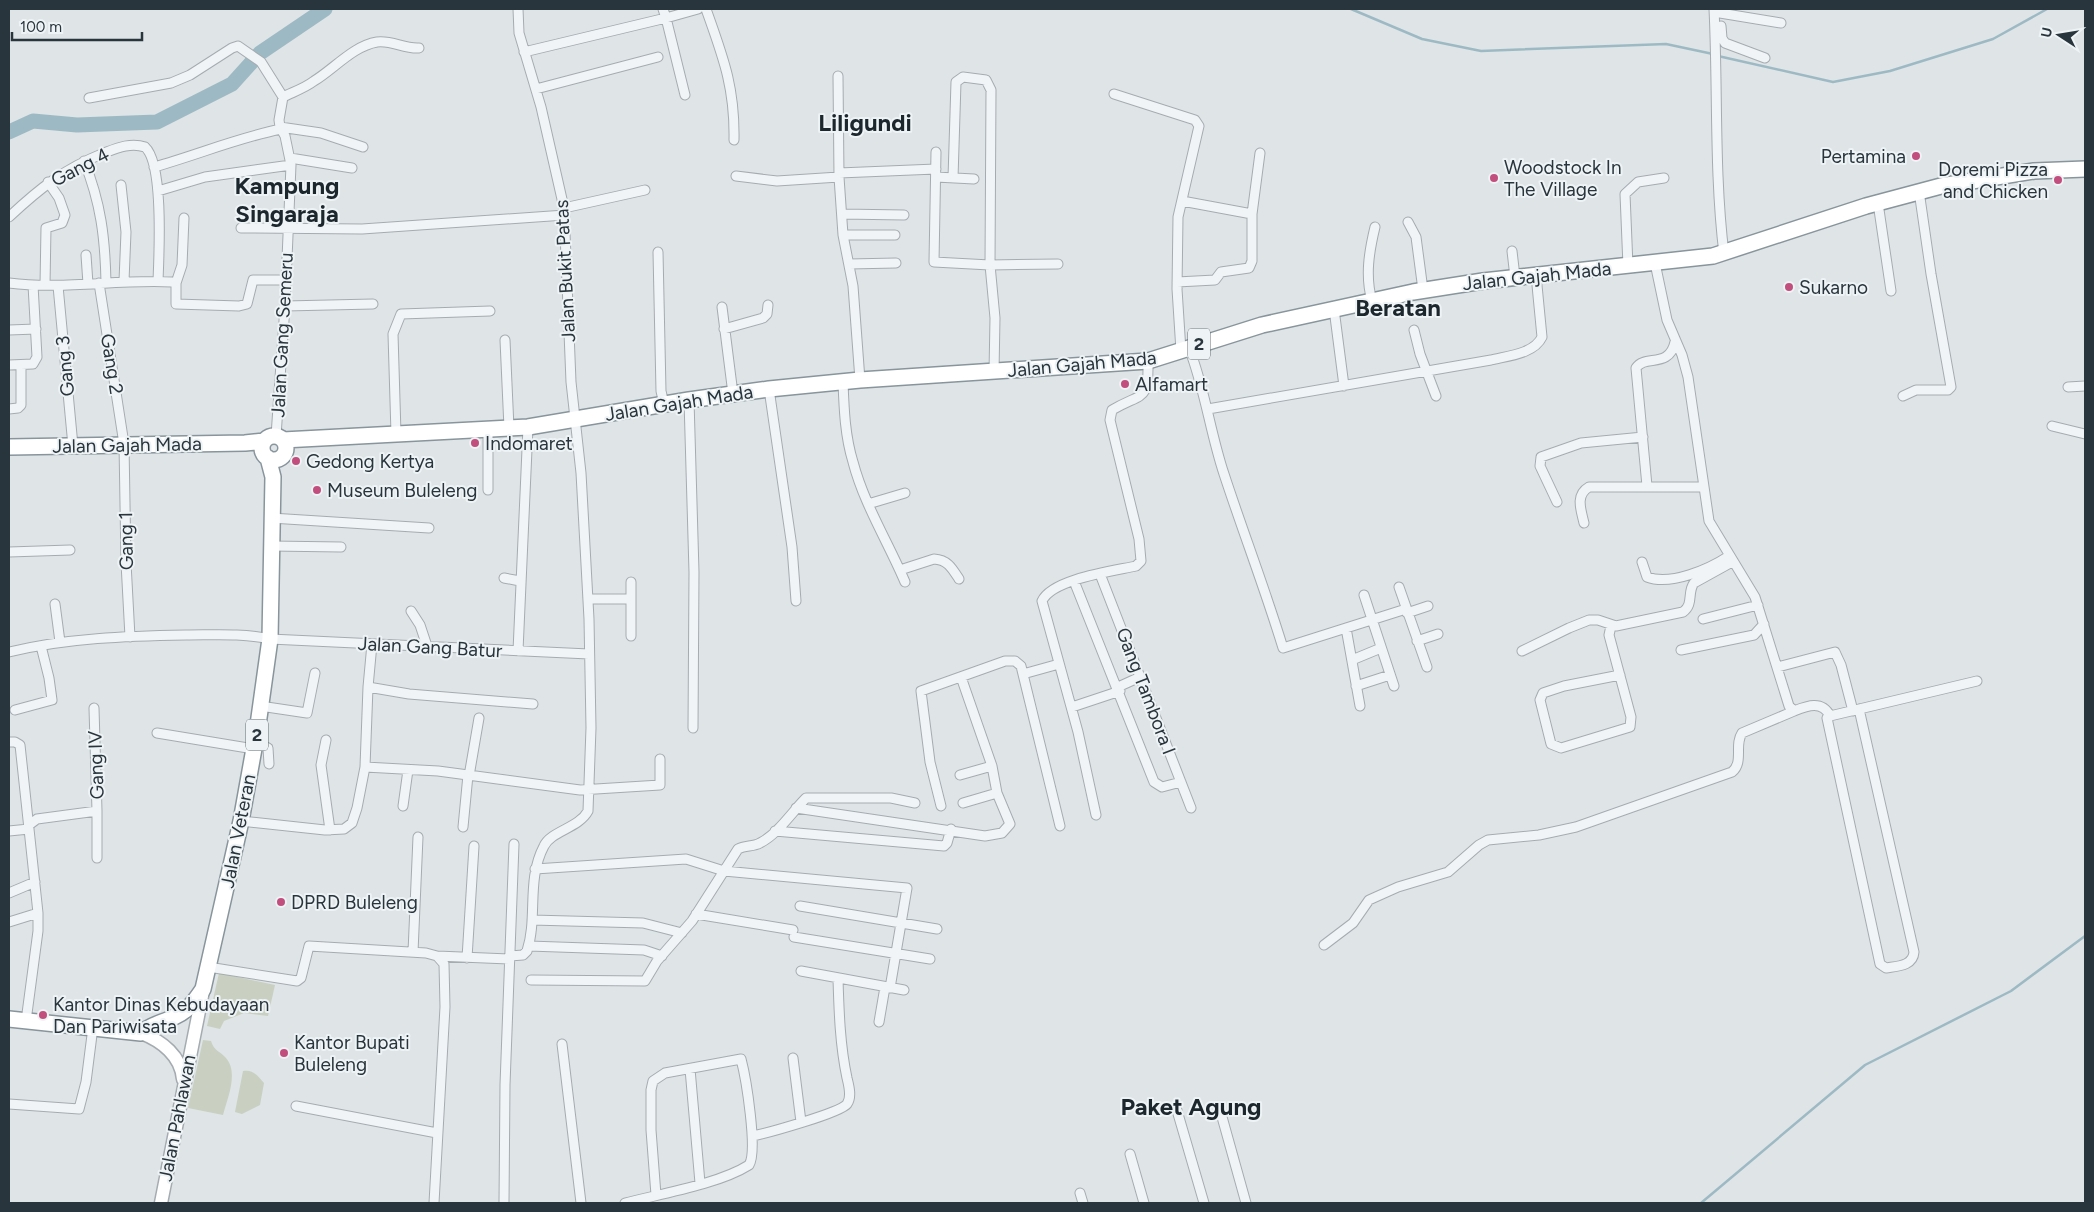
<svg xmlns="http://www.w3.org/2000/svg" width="2094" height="1212" font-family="Figtree,sans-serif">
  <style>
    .green { fill: #c9d0c1 }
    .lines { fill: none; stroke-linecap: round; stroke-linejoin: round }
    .stream { stroke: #9dbac4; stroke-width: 2.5 }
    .river { stroke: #9dbac4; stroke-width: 15 }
    .minor-casing { stroke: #a5acb1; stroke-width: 11 }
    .secondary-casing { stroke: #a5acb1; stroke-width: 15 }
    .trunk-casing { stroke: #88959c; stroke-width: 18 }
    .minor { stroke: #f1f4f6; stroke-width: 9 }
    .secondary { stroke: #fff; stroke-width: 12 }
    .trunk { stroke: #fff; stroke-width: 15 }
    .poi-dot { fill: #c24e7d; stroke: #eef3f5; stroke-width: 2 }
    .labels { text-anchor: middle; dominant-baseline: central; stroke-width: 4; stroke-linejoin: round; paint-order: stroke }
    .shield { fill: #eef3f5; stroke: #646e74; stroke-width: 1 }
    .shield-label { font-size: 18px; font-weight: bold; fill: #29353d }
    .poi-label { font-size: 19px; fill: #29353d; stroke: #eef3f5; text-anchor: start }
    .street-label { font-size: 19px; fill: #29353d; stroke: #eef3f5 }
    .district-label { font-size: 24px; font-weight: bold; fill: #1b262d; stroke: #eef3f5 }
  </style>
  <rect width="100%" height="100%" fill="#dfe4e7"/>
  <!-- green -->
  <path class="green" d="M219,973L275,985L268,1016L244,1013L224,1021L220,1029L207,1026Z
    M203,1040L211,1041C214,1051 220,1051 226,1058C239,1073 227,1099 223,1115L188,1108Z
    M243,1071C253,1069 258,1076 264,1083L260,1105L242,1114L235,1112Z"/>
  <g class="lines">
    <!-- stream -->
    <path class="stream" d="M1351,9L1422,39L1481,51L1666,44L1713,54
      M1718,56L1833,82L1890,71L1993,39L2047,9
      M1701,1203L1865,1065L2011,991L2085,936"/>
    <!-- river -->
    <path class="river" d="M9,132L33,121L77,125L157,122L232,84L260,53L325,9"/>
    <!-- minor casing -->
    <g class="minor-casing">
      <path id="minor" d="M663,9L666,18L698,9
        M706,9C723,57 735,87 734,140
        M1714,9C1718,91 1714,172 1724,254
        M1720,13L1781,23
        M1721,26L1722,38L1725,43L1765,58
        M524,52L666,18L685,95
        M838,76L839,177L843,235L853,286L860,380
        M536,89L658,57
        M1114,94L1195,120L1199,126L1178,217L1177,289L1181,351
        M283,97C293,92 305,88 314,81C334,69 353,46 377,42C392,40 404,49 419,48
        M89,98L171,83L190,75L232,48L238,46L261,62L283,97L279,120L280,127L285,136L291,165L285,306L276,436
        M280,127L321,133L363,147
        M936,152L934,262L990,265L1058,264
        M290,158L352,168
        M84,161C101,203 105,238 106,282
        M154,167C197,155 237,138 281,129
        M839,173L936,169
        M736,176L777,181L839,177
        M936,177L974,179
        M953,178L956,82L963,77L986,80L991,90L990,265L995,318L994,372
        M121,185L126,232L124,281
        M158,191L205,177L291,165
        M1878,203L1891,291
        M564,208L645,190
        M842,214L904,215
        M1252,214L1260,153
        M9,217C40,188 64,169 104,153C117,148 131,142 145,147C164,164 159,255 158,281
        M1408,222L1416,237L1423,290
        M241,228L362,229L565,215
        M843,235H895
        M1512,251L1515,277
        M658,252L661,391L664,404
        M86,255L88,284
        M1655,263L1667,320L1682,355L1688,377L1709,521L1755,597L1789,706L1794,711C1807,706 1822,700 1830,716
        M849,264L896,263
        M1628,266L1625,194L1638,182L1664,178
        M1177,282L1215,280L1221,272L1249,268L1252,261V214L1182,201
        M9,283C63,290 117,279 172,282L176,283V304L239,306L247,304L253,280H286
        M99,283L124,444L126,563L130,637
        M176,283L182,265L184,218
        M45,285L46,228L62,223L65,215L59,198L48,182
        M58,286L73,446
        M1372,301C1365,276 1369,252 1375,227
        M285,306L373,304
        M722,307L733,394
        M1334,309L1344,386
        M724,329L763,318L767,314L768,305
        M9,330L36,329
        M1414,330L1420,354L1436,396
        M505,340L509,428
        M1189,348C1205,389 1210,432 1224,474C1243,532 1265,589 1283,648L1406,609
        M9,365L33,364L37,357L33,285
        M843,382C844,409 845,436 853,462C864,504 888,542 905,582
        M2068,387L2085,386
        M769,389L792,547L796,601
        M1903,396L1916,390H1948L1951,387L1931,274L1919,191
        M689,400L694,572L693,728
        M9,409L18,408L21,405V365
        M1208,409L1491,360C1507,356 1534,354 1542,337L1536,275
        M2052,426L2085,434
        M396,434L393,334L401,314L490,311
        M1647,486L1636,368C1645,354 1669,369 1675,342
        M488,490V429
        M1557,502L1540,466L1541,457L1581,443L1643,437
        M868,504L905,493
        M271,518L429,528
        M1584,523C1581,510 1575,495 1589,487H1703
        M271,546L341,547
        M9,552L70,550
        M1642,562L1647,577C1671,586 1709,569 1729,556
        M900,570L934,559C948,560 952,568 959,579
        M1100,574L1191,808
        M504,578L520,581
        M1074,581L1154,782L1162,787L1181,782
        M1399,587L1427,667
        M1364,595L1394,686
        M588,599H631V582
        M631,599V636
        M55,604L60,642
        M411,611L420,625L427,646
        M1407,613L1428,606
        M1703,619L1758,605
        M1611,626L1609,635L1631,717L1630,727L1561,748L1551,744L1540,700L1543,693L1564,686L1620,675
        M1346,628L1360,706
        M1417,641L1438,634
        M1681,650L1754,635L1764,624
        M518,651L528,427
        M1522,651L1569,628L1589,620H1598L1616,626L1683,612C1694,604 1687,592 1694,583L1732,562
        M9,652C67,638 127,636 186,635C215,635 242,633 270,639L589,654
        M1352,660L1381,648
        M1778,667L1835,652L1841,665L1853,711
        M1023,674L1059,664
        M1356,686L1390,675
        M368,687L409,694L533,704
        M1118,687L1140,677
        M260,706L307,713L315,673
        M1072,707L1120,691
        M1859,709L1914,952C1913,966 1898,966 1886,968L1880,964L1827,718L1830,716L1977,681
        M15,710L52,700L49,678L41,646
        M157,733L254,749
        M326,740L321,765L330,830
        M9,742H15L20,745L38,913V931L26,1021
        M256,742L268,748L269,764
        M365,767L438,771L580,790L660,785V759
        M960,775L992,766
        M469,776L479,718
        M963,803L997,793
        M403,806L408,770
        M941,806L930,762L921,691L1005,661H1015L1021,666L1060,826
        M796,808L985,836L1002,833L1010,824L997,793L992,766L961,677
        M1096,815L1078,732L1042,601C1052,579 1113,571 1136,566L1141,561L1139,539L1110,420L1112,410C1142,392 1149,403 1148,361
        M241,821L325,830L344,829L352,823L357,808L365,767L368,687L372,644
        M29,825L37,819L97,811L94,708
        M463,827L468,775
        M9,831L29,829
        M775,831L944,846L947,843L951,829
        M97,858V811
        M535,869L686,859L724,871L907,888L890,988
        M9,893L35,882
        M800,906L937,929
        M696,914L793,930
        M532,920L643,923L682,933
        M9,922L38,913
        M794,937L930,959
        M1324,945L1353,923L1369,900L1398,887L1448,872L1479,845L1488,840L1539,835L1576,827L1732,772C1744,762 1734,745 1742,733L1794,711
        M529,946L644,950L662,956
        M413,952L418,837
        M437,956L509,959
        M510,956L523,955L527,951C538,917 526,880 544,846C551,831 579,828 588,811L591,728L589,619L581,473L571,382L564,208L541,107L519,33L518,9
        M467,958L474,846
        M208,967L297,981L301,978L309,946L426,953L437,956L444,964L445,1007L434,1203
        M801,971L904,990
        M531,980L645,981L657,961L692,921L738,849C745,845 753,847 760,843C778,834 792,812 806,798H891L915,803
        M879,1022L885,987
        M562,1044L581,1203
        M793,1058L801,1122
        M690,1069L700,1183
        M9,1104L79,1109L86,1082L93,1027
        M296,1106L437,1133
        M1176,1107L1204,1203
        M1222,1117L1246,1203
        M753,1136C767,1133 840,1113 847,1104C852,1097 849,1086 847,1078C840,1045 839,1012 838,979
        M1130,1154L1144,1203
        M1080,1193L1083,1203
        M504,1202L505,1085L514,844
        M625,1203C660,1194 719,1184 749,1165C758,1151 746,1078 741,1059L665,1073L653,1081L651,1090V1130L656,1195"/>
    </g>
    <!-- secondary casing -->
    <g class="secondary-casing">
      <path id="secondary" d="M141,1033C162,1041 181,1056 183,1079
        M161,1203L203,991"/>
    </g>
    <!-- trunk casing -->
    <g class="trunk-casing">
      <path id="trunk" d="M262 448a12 12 0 1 1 24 0a12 12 0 1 1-24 0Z
        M283,440L528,427L689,400L769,389L860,380L1148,361L1262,325L1413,292L1483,281L1713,256L1866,206L1941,186L2034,171L2085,169
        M9,447L245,443L264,441
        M9,1019L141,1033C152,1024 162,1023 174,1017C188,1011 195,1001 203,989L241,821L257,732L270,639L273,477L268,458"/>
    </g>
    <!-- minor -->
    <use href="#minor" class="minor"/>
    <!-- secondary -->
    <use href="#secondary" class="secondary"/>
    <!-- trunk -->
    <use href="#trunk" class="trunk"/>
  </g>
  <!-- markers -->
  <g class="poi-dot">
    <circle cx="1916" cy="156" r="5"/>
    <circle cx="1494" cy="178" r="5"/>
    <circle cx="2058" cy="180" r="5"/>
    <circle cx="1789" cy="287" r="5"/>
    <circle cx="1125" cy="384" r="5"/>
    <circle cx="475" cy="443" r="5"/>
    <circle cx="296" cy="461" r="5"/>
    <circle cx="317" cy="490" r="5"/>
    <circle cx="281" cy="902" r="5"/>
    <circle cx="43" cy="1015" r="5"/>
    <circle cx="284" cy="1053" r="5"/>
  </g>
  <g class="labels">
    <!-- shield labels -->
    <g class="shield">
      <rect x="1188" y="328.5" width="22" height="31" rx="4"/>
      <rect x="246" y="719.5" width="22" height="31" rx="4"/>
    </g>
    <g class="shield-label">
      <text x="1199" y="344">2</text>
      <text x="257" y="735">2</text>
    </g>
    <!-- poi labels -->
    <g class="poi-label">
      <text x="1906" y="156" text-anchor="end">Pertamina</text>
      <text x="1504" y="167">Woodstock In<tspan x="1504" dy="22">The Village</tspan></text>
      <text x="2048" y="169" text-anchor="end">Doremi Pizza<tspan x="2048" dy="22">and Chicken</tspan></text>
      <text x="1799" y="287">Sukarno</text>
      <text x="1135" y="384">Alfamart</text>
      <text x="485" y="443">Indomaret</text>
      <text x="306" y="461">Gedong Kertya</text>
      <text x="327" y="490">Museum Buleleng</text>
      <text x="291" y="902">DPRD Buleleng</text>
      <text x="53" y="1004">Kantor Dinas Kebudayaan<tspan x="53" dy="22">Dan Pariwisata</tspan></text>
      <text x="294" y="1042">Kantor Bupati<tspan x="294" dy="22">Buleleng</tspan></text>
    </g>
    <!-- street labels -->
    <g class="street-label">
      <text transform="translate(80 167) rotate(-27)">Gang 4</text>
      <text transform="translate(565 271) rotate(-93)">Jalan Bukit Patas</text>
      <text transform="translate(1537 276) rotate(-6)">Jalan Gajah Mada</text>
      <text transform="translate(282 335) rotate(-87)">Jalan Gang Semeru</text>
      <text transform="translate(112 364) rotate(81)">Gang 2</text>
      <text transform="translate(1082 364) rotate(-5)">Jalan Gajah Mada</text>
      <text transform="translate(65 366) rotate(-95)">Gang 3</text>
      <text transform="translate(679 403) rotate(-9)">Jalan Gajah Mada</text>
      <text transform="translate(127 445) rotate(-1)">Jalan Gajah Mada</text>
      <text transform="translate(126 541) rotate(-91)">Gang 1</text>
      <text transform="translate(430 647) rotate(3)">Jalan Gang Batur</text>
      <text transform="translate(1146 691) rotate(69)">Gang Tambora I</text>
      <text transform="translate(96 765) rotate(-92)">Gang IV</text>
      <text transform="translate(238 831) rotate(-79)">Jalan Veteran</text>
      <text transform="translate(177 1118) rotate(-79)">Jalan Pahlawan</text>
    </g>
    <!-- district labels -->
    <g class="district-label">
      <text x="865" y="122">Liligundi</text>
      <text x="287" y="185">Kampung<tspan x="287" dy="28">Singaraja</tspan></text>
      <text x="1398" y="307">Beratan</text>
      <text x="1191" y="1106">Paket Agung</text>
    </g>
  </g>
  <!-- border -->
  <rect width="2094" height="1212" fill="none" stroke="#29353d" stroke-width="20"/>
  <!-- north arrow -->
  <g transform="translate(2059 35) rotate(282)" stroke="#eef3f5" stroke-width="4" paint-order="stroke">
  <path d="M0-4L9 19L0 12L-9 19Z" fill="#29353d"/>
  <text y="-8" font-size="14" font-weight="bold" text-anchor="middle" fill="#29353d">U</text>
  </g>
  <!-- scale -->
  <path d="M12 32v8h130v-8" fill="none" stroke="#29353d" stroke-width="2.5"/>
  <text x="20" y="32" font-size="15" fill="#29353d" stroke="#eef3f5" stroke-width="4" paint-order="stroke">100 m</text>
</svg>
